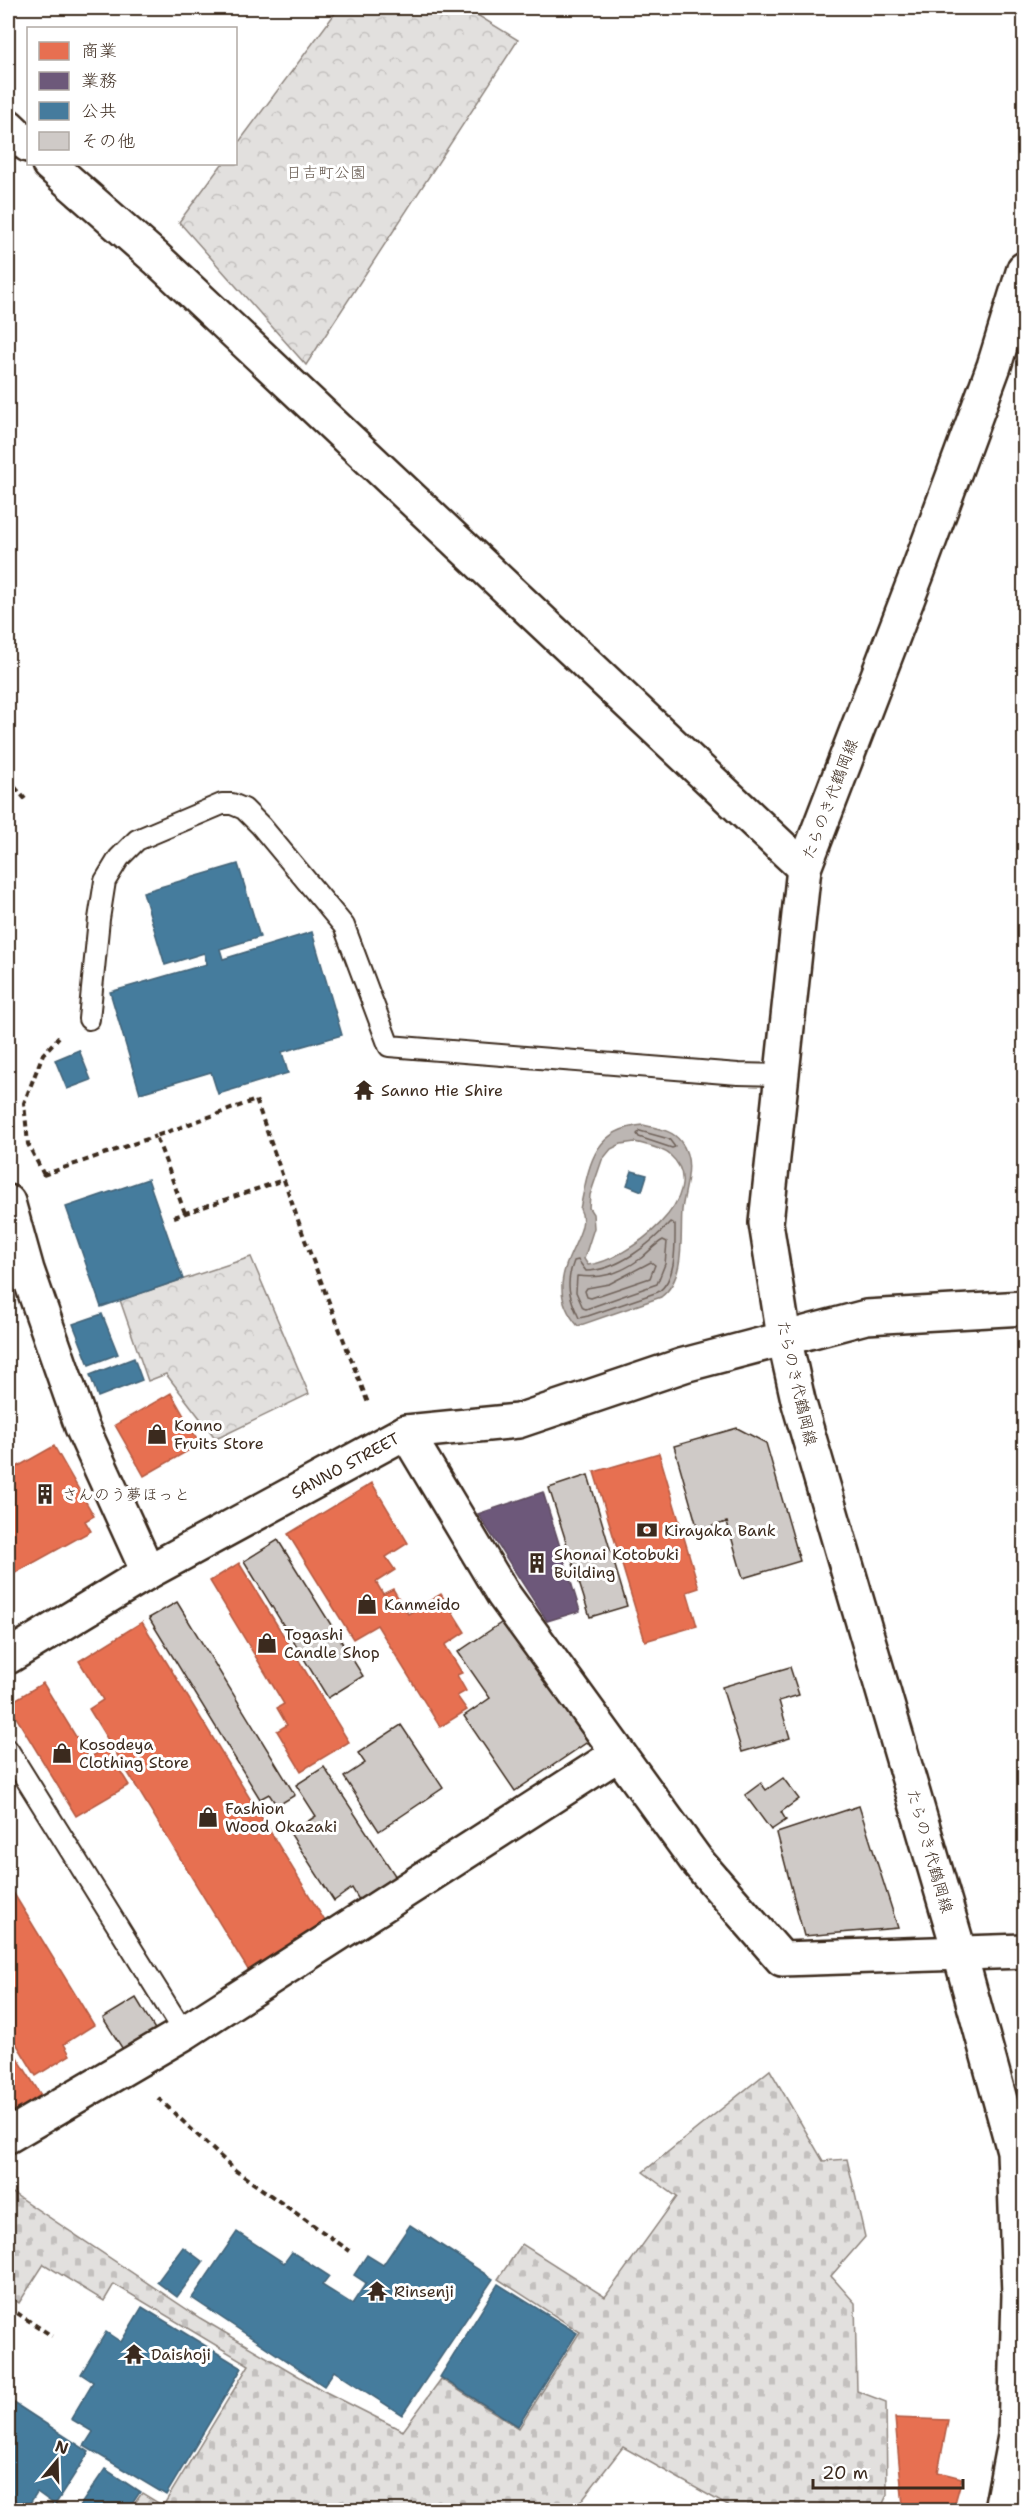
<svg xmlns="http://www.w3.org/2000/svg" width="1032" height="2518" font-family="'Shantell Sans','Klee One',sans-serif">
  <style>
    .cemetery { fill: url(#cemetery-stones); stroke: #8e857e; stroke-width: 1.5 }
    .park { fill: url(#park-crowns); stroke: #8e857e; stroke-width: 1.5 }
    .water { fill: #bcb6b3; stroke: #887e77; stroke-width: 1.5; fill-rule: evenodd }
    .shops { fill: #e76f51; stroke: #b35a42; stroke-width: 1.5 }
    .offices { fill: #6d597a; stroke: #5e4b5e; stroke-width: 1.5 }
    .public { fill: #457b9d; stroke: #426377; stroke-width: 1.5 }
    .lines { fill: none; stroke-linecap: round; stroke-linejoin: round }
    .shore { stroke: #6f625a; stroke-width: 1.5 }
    .building { fill: #cfcac7; stroke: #3b2a1e; stroke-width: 1.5 }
    .service-casing { stroke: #3b2a1e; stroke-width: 24 }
    .minor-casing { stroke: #3b2a1e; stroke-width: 38 }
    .tertiary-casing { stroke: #3b2a1e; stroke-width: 38 }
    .secondary-casing { stroke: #3b2a1e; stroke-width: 38 }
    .path { stroke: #3b2a1e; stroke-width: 4; stroke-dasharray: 6 4.5; stroke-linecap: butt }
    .service { stroke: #fff; stroke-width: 20 }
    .minor { stroke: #fff; stroke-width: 33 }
    .tertiary { stroke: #fff; stroke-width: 33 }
    .secondary { stroke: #fff; stroke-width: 33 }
    .labels { text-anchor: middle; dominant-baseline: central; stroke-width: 6; stroke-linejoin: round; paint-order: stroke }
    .park-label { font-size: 16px; fill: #65584e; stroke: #fff }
    .street-label { font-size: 16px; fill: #3b2a1e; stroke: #fff }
    .poi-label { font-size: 16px; fill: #3b2a1e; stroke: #fff; text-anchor: start }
  </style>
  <defs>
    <pattern id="cemetery-stones" width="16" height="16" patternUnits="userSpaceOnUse" patternTransform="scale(1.5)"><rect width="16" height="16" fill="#e2e0de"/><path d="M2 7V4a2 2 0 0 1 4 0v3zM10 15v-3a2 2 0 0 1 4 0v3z" fill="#c3c0be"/></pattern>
    <pattern id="park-crowns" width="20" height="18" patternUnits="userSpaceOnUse" patternTransform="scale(1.5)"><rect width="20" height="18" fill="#e2e0de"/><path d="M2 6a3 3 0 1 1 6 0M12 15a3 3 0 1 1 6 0" fill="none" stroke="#c3c0be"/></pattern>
  </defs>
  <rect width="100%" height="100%" fill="#fff"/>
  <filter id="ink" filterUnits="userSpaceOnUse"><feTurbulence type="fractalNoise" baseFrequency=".0167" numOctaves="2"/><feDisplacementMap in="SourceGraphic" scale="12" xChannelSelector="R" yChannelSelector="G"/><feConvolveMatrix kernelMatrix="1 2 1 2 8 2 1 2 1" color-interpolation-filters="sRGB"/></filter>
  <g filter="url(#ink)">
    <!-- cemetery -->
    <path class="cemetery" d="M770,2070L823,2161L847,2159L865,2237L831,2276L855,2303L857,2391L886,2402L887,2495L880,2510H735L623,2447L574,2510H130L142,2493L163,2506L249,2365L114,2284L104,2301L44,2264L19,2303L8,2296V2190L200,2318L322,2390L403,2431L441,2379L519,2428L580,2332L498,2279L522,2244L605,2297L677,2197L643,2172Z"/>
    <!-- park -->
    <path class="park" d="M339,8H466L518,40L306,365L179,222L222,164H236V146Z
      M251,1257L309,1394L216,1439L166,1374L148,1381L120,1300Z"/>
    <!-- water -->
    <path class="water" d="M643,1125C656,1128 673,1130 681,1142C696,1163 685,1186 682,1210C680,1237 686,1279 661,1297L578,1326C534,1276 596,1237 580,1209C589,1167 592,1129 643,1125ZM635,1142C646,1145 662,1148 670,1155C715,1195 625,1262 588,1265L584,1259L594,1228L593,1214L589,1208L590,1195L602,1160L611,1149L621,1144Z"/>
    <!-- shops -->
    <path class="shops" d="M171,1393L200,1444L144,1476L115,1425Z
      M54,1446L94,1516L85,1521L91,1531L8,1577V1472Z
      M659,1453L699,1588L687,1592L697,1626L645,1641L594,1472Z
      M372,1483L408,1543L386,1557L395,1570L376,1582L383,1594L393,1589L408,1614L441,1594L465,1632L445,1645L462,1673L457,1675L466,1691L457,1696L467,1710L440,1727L377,1625L353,1639L288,1534Z
      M239,1563L349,1742L301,1771L277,1731L287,1725L277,1708L284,1704L210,1581Z
      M142,1622L328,1926L250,1973L89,1709L103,1700L79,1661Z
      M43,1683L89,1758L106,1748L129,1785L76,1816L8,1704Z
      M8,1884L94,2025L64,2044L70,2055L36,2076L8,2030Z
      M8,2043L41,2095L8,2116Z
      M895,2418L948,2420L938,2472L962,2478L953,2510H889L891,2506H903Z"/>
    <!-- offices -->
    <path class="offices" d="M543,1492L580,1611L547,1621L478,1514Z"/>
    <!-- public -->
    <path class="public" d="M238,864L260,937L220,949L223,959L312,932L342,1035L282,1052L288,1073L218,1094L211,1072L140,1093L110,992L207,964L204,953L165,965L143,892Z
      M79,1050L91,1080L67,1089L55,1060Z
      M632,1171L647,1175L642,1191L627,1185Z
      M148,1179L183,1279L101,1307L66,1207Z
      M102,1314L118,1354L89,1365L73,1324Z
      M134,1358L142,1380L98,1397L90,1375Z
      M410,2225L493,2279L402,2415L334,2371L324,2386L192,2298L237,2232L284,2263L292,2252L329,2276L322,2285L352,2304L366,2283L354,2275L367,2255L383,2265Z
      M183,2247L203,2262L177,2297L157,2282Z
      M498,2284L577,2333L518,2426L440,2377Z
      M142,2307L242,2368L166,2495L84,2446L93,2432L71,2419L93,2382L81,2374L106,2332L121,2342Z
      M8,2399L89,2452L55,2505L37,2492L27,2508L8,2496Z
      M105,2469L140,2492L128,2510H77Z"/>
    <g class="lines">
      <!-- shore -->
      <path class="shore" d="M640,1131L669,1139L675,1147L672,1148L639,1137L637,1134Z
        M670,1222L675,1225C675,1245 677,1279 658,1292L588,1316L579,1318C569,1297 565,1283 574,1261L578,1260L586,1271C617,1271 651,1244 670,1222Z
        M663,1240L667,1242L665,1264L657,1284L586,1309L583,1308L576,1292L577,1276C601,1279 619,1274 640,1259C648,1253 654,1245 663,1240Z
        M651,1262L655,1265L650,1278L591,1298L587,1297L585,1291L587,1288L609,1284Z"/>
    </g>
    <!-- building -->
    <path class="building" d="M737,1428L766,1443L800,1561L743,1578L727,1522L698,1530L674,1446Z
      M588,1475L627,1606L590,1617L549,1488Z
      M278,1540L363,1676L328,1698L244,1561Z
      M177,1602L295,1795L277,1806L269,1794L260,1799L149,1618Z
      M507,1619L589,1741L515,1791L464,1716L490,1698L458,1652Z
      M790,1667L799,1695L779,1701L790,1738L742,1752L722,1687Z
      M401,1725L443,1788L379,1831L344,1777L365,1763L358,1753Z
      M324,1767L396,1877L359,1900L352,1888L334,1901L290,1833L316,1816L296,1785Z
      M783,1778L799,1799L781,1812L786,1820L771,1830L745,1795L761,1783L766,1790Z
      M859,1806L898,1928L804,1936L777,1833Z
      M136,1998L156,2031L124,2051L103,2018Z"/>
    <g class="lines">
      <!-- service casing -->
      <g class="service-casing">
        <path id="service" d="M89,1019L99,919L105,881L119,858L137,840L222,804H232L244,809L261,826L344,926L389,1046L738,1074L781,1075
          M8,1750L184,2033"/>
      </g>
      <!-- minor casing -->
      <g class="minor-casing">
        <path id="minor" d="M8,126L28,145
          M49,164L157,259L804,868
          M8,1202L27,1270L82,1427L148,1572
          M406,1432L503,1594L696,1860L782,1959L1024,1951
          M8,2136L184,2033L618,1754"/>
      </g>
      <!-- tertiary casing -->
      <g class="tertiary-casing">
        <g id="tertiary">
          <path id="s1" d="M8,1657L148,1572L406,1432L518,1421L684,1365L866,1317L1024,1308"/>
        </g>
      </g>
      <!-- secondary casing -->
      <g class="secondary-casing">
        <path id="secondary" d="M1001,2510L1015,2436L1019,2295L1014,2151L960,1954L798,1400L784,1337L766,1223L804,868L917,574L994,366L1024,269"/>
      </g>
      <!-- path -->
      <path class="path" d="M8,779L25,799
        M43,1175L156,1136
        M44,1175L28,1144L24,1103L43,1054L59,1037
        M185,1213L156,1136L256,1100L305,1240L368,1403
        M174,1217L283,1180
        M158,2098L236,2171L350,2251
        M8,2307L52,2336"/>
      <!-- service -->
      <use href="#service" class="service"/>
      <!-- minor -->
      <use href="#minor" class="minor"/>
      <!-- tertiary -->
      <use href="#tertiary" class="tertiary"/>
      <!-- secondary -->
      <use href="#secondary" class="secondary"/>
    </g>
  </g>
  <!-- icons -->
  <defs>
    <g id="temple-bare" transform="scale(1.62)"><path d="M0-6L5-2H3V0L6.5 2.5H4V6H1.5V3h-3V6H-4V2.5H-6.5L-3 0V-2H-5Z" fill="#3b2a1e" stroke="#fff" stroke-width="2.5" paint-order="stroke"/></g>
    <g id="shop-bare" transform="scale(1.62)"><path d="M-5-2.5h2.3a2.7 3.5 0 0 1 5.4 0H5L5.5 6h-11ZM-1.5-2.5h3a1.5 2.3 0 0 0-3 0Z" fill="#3b2a1e" stroke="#fff" stroke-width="2.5" paint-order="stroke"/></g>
    <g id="building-bare" transform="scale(1.62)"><path d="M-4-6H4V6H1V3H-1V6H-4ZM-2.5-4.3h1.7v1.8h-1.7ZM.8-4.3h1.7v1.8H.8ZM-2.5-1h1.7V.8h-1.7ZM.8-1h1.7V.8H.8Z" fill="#3b2a1e" stroke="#fff" stroke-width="2.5" paint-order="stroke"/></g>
    <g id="bank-bare" transform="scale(1.62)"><path d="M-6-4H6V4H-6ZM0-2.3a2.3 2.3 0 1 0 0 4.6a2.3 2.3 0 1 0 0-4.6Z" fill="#3b2a1e" stroke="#fff" stroke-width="2.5" paint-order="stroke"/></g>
  </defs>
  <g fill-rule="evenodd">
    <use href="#temple-bare" x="364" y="1090"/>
    <use href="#shop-bare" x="157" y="1434"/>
    <use href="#building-bare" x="45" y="1494"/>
    <use href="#bank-bare" x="647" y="1530"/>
    <use href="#building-bare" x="537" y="1563"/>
    <use href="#shop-bare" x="367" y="1604"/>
    <use href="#shop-bare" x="267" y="1643"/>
    <use href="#shop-bare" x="62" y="1753"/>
    <use href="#shop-bare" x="208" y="1817"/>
    <use href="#temple-bare" x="377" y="2291"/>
    <use href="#temple-bare" x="134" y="2354"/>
  </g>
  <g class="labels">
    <!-- park labels -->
    <g class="park-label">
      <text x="326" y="172">日吉町公園</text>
    </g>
    <!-- street labels -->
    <g class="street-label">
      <text transform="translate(830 799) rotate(-69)">たらのき代鶴岡線</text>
      <text transform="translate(797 1383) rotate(77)">たらのき代鶴岡線</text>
      <text stroke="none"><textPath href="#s1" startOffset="388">SANNO STREET</textPath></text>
      <text transform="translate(930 1851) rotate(74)">たらのき代鶴岡線</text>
    </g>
    <!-- poi labels -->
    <g class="poi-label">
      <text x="381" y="1090">Sanno Hie Shire</text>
      <text x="174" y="1425">Konno<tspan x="174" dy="18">Fruits Store</tspan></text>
      <text x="62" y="1494">さんのう夢ほっと</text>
      <text x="664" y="1530">Kirayaka Bank</text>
      <text x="554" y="1554">Shonai Kotobuki<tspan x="554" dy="18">Building</tspan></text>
      <text x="384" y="1604">Kanmeido</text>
      <text x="284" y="1634">Togashi<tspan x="284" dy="18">Candle Shop</tspan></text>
      <text x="79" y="1744">Kosodeya<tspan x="79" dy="18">Clothing Store</tspan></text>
      <text x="225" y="1808">Fashion<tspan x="225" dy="18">Wood Okazaki</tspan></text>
      <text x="394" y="2291">Rinsenji</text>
      <text x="151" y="2354">Daishoji</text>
    </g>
  </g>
  <!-- margin -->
  <rect width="1032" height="2518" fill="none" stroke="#fff" stroke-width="30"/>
  <rect x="15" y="15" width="1002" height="2488" fill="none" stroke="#3b2a1e" stroke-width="2" filter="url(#ink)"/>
  <!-- legend -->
  <rect x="27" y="27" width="210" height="138" fill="#ffffff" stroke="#b1aaa5" stroke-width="1.5"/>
  <rect x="39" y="42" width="30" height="18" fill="#e76f51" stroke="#b1aaa5" stroke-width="1.5"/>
  <text x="81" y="57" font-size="18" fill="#3b2a1e">商業</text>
  <rect x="39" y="72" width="30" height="18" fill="#6d597a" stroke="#b1aaa5" stroke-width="1.5"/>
  <text x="81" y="87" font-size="18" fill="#3b2a1e">業務</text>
  <rect x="39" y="102" width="30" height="18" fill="#457b9d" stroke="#b1aaa5" stroke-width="1.5"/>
  <text x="81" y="117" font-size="18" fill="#3b2a1e">公共</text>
  <rect x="39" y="132" width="30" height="18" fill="#cfcac7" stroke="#b1aaa5" stroke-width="1.5"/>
  <text x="81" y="147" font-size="18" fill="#3b2a1e">その他</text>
  <!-- north arrow -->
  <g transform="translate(57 2461) rotate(19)" stroke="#ffffff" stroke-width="4.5" paint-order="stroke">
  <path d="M0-4.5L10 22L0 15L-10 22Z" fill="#3b2a1e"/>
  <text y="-9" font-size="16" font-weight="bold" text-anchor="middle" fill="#3b2a1e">N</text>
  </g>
  <!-- scale -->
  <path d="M813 2479v9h150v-9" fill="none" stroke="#3b2a1e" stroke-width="3"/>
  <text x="822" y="2479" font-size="18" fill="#3b2a1e" stroke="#ffffff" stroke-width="4.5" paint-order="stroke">20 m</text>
</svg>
